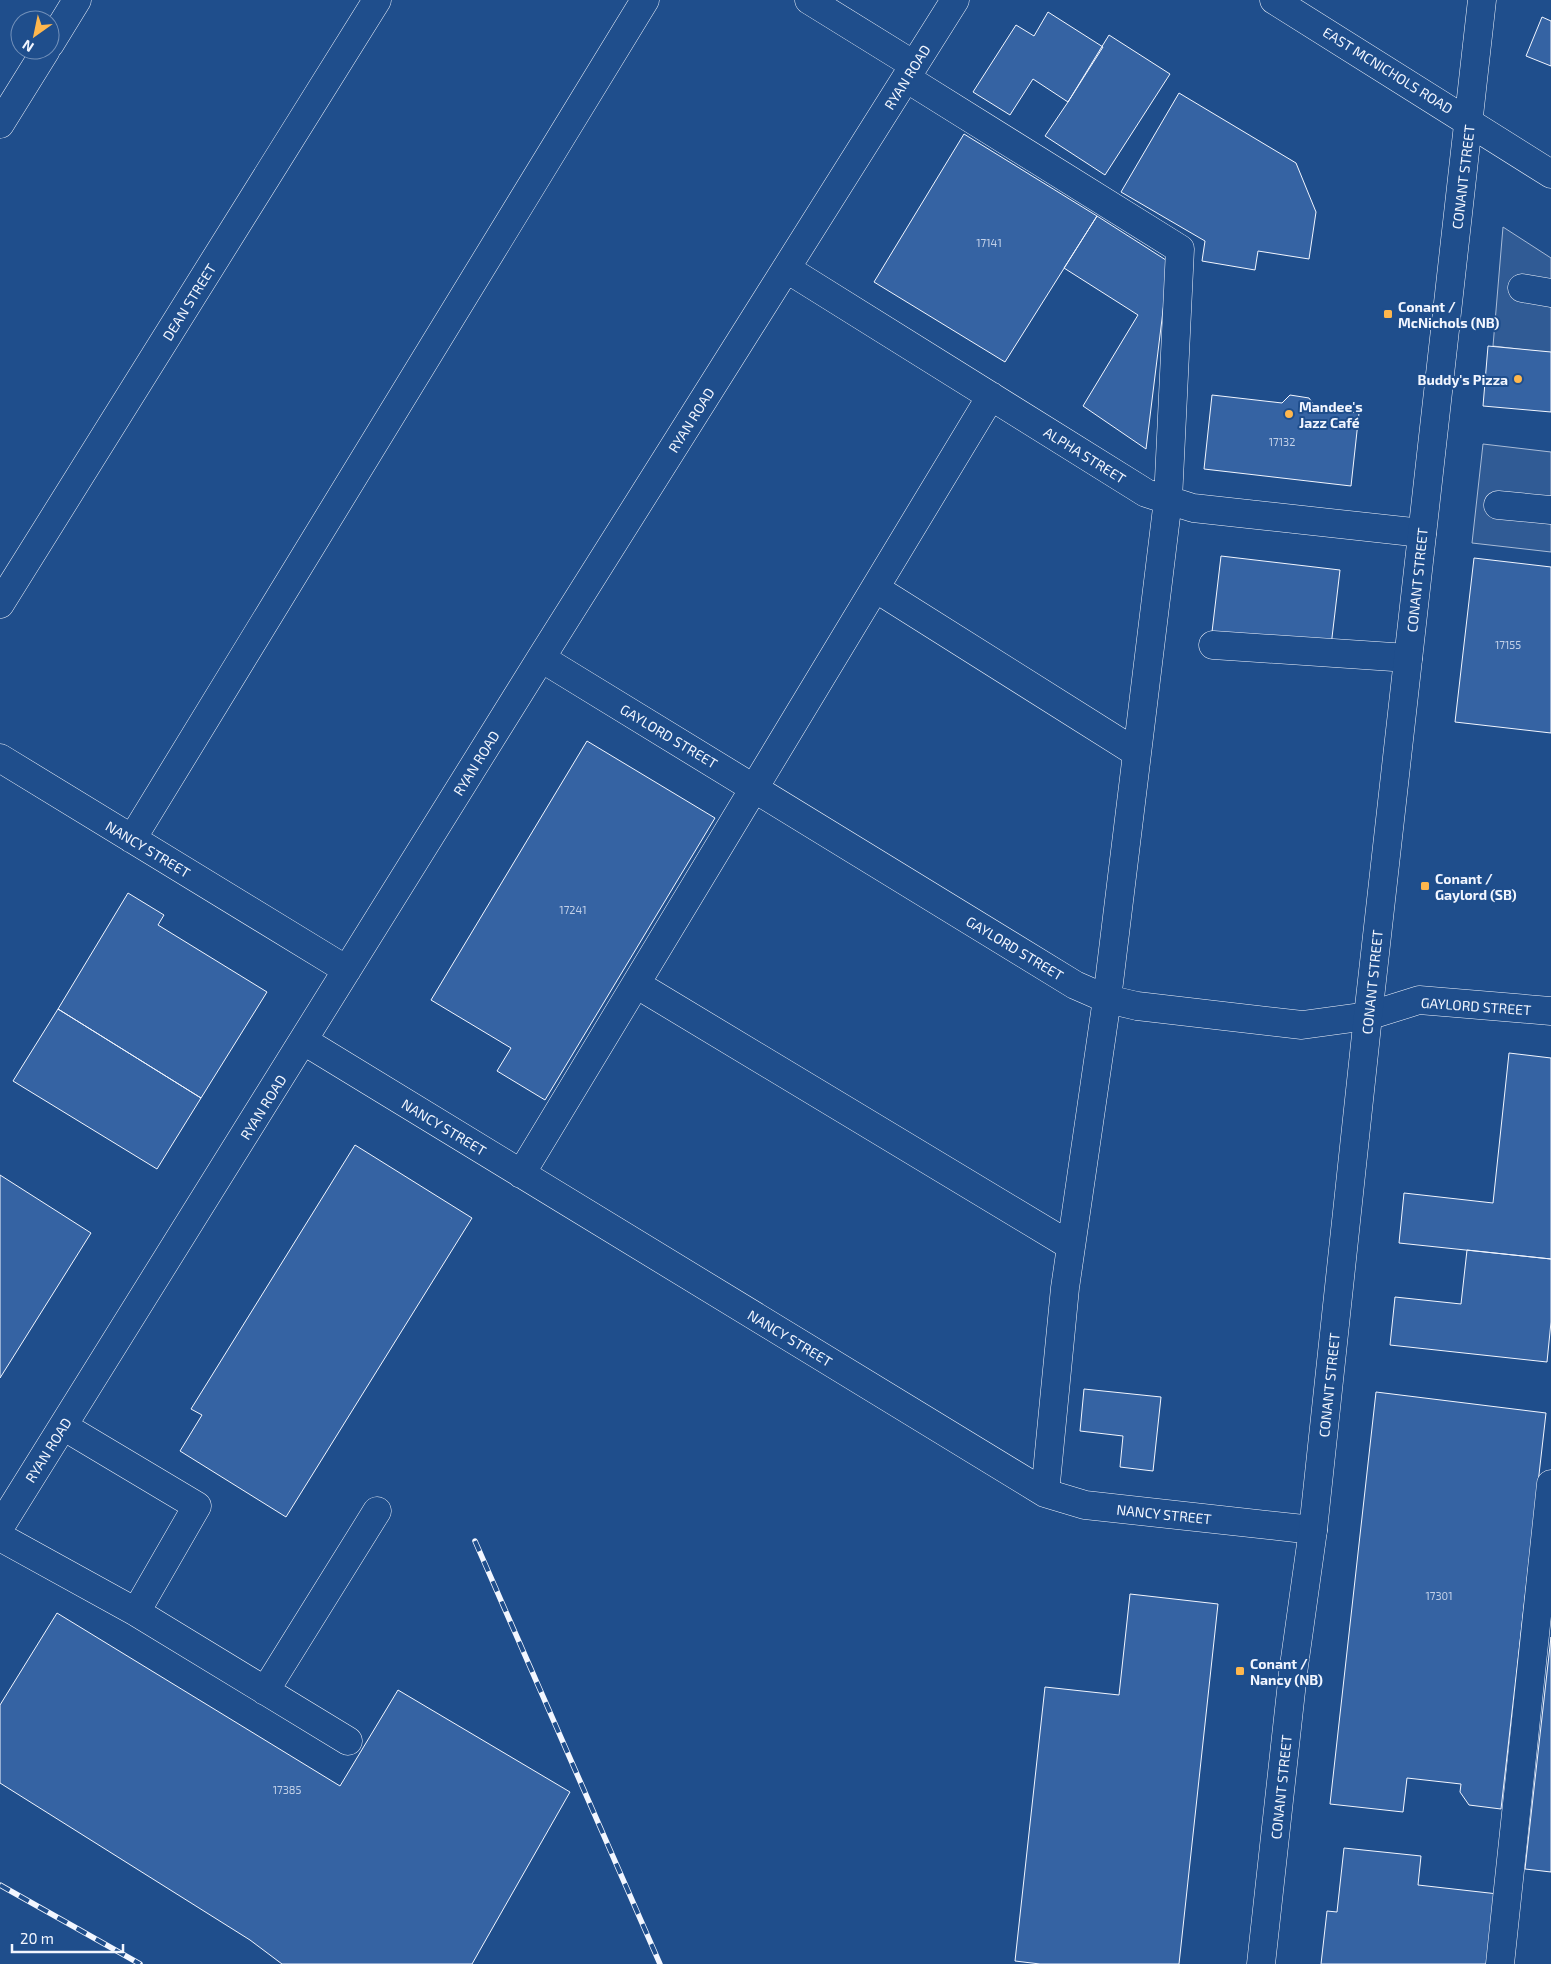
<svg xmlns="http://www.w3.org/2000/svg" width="1551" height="1964" font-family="'Exo 2',sans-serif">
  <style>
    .built { fill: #305b95; stroke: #a8bbd7 }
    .building { fill: #3563a3; stroke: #f2f6ff }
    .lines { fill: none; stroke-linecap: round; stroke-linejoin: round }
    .minor-casing { stroke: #f2f6ff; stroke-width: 29 }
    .major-casing { stroke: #f2f6ff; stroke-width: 29 }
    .minor { stroke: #1f4e8c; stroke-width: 28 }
    .major { stroke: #1f4e8c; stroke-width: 28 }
    .rail-casing { stroke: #f2f6ff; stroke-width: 5.5 }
    .rail { stroke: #1f4e8c; stroke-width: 4; stroke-dasharray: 11; stroke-linecap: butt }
    .poi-dot { fill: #ffb74d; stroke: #1f4e8c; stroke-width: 2 }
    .labels { text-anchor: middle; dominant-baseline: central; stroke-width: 4; stroke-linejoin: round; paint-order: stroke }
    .number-label { font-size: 11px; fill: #c3d1e8 }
    .street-label { font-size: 14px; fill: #f2f6ff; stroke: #1f4e8c }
    .poi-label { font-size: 14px; font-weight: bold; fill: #f2f6ff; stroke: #1f4e8c; text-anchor: start }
  </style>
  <rect width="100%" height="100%" fill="#1f4e8c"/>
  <!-- built -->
  <path class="built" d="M1503,227L1551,258V353L1493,346Z
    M1483,444L1551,452V552L1472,543Z"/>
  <!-- building -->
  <path class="building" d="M1048,12L1103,47L1068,102L1033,79L1010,115L973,92L1016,25L1034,36Z
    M1542,17L1551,21V66L1526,56Z
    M1109,35L1170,74L1105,175L1045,136L1068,102Z
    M1179,93L1296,163L1316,212L1309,259L1258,251L1255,270L1202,261L1205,241L1121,192Z
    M964,134L1097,216L1005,362L874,282Z
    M1097,216L1169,262L1146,449L1083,406L1138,315L1064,268Z
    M1488,346L1551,352V412L1483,406Z
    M1212,395L1282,403L1290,395L1309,398L1316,408L1359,413L1351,486L1204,469Z
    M1221,556L1340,570L1331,646L1212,632Z
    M1474,558L1551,567V733L1455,722Z
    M587,741L715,818L545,1100L497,1071L511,1048L431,1000Z
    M128,893L164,915L158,925L267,992L201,1098L58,1009Z
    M58,1009L201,1098L157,1169L13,1081Z
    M1509,1053L1551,1058V1259L1399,1243L1404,1193L1493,1203Z
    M355,1145L472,1218L286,1517L180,1451L202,1415L191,1409Z
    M0,1175L91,1233L0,1378Z
    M1467,1250L1551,1259V1322L1547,1362L1390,1345L1395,1297L1461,1304Z
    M1084,1389L1161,1397L1153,1471L1120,1467L1123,1436L1080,1431Z
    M1376,1392L1546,1413L1501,1809L1469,1805L1460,1792L1461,1784L1407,1778L1403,1812L1330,1804Z
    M1130,1594L1218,1604L1179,1964H1040L1015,1961L1045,1687L1119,1695Z
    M57,1613L340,1786L398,1690L570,1792L472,1964H282L250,1940L0,1783V1705Z
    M1551,1637V1872L1525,1869Z
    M1344,1848L1421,1856L1418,1885L1498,1894L1491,1964H1321L1327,1911L1337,1912Z"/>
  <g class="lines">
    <!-- minor casing -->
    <g class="minor-casing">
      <path id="minor" d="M809,0L914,65
        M50,44L77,0
        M906,78L1180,249L1168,500L1107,999L1065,1288L1045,1493
        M0,124L46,50
        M787,269L1146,493L1193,508L1422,533
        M1522,288L1551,293
        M1498,505L1551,510
        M875,588L1137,753
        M0,604L377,0
        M1213,645L1408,658
        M541,658L1075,985L1107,999L1137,1006L1302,1025L1368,1016L1419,1000L1551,1011
        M0,758L347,970
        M132,839L645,0
        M636,984L1071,1246
        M304,1041L1045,1493L1085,1505L1313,1530
        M521,1174L991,396
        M63,1426L197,1506L136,1612
        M0,1527L541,658L955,0
        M0,1537L136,1612L348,1741
        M265,1691L377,1511
        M1500,1964L1551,1484"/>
    </g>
    <!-- major casing -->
    <g class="major-casing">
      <path id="major" d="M1274,0L1551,174
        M1261,1964L1293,1673L1313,1530L1368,1016L1482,0"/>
    </g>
    <!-- minor -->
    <use href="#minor" class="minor"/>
    <!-- major -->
    <use href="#major" class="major"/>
    <!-- rail casing -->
    <g class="rail-casing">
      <path id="rail" d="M475,1541L660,1964
        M0,1885L140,1964"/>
    </g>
    <!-- rail -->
    <use href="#rail" class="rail"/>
  </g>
  <!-- markers -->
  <g class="poi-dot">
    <rect x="1383" y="309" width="10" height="10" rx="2.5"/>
    <circle cx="1518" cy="379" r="5"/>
    <circle cx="1289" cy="414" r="5"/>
    <rect x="1420" y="881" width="10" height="10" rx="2.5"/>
    <rect x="1235" y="1666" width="10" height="10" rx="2.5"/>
  </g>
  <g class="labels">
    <!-- number labels -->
    <g class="number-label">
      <text x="989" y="242">17141</text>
      <text x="1282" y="441">17132</text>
      <text x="1508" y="644">17155</text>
      <text x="573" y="909">17241</text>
      <text x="1439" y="1595">17301</text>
      <text x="287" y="1789">17385</text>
    </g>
    <!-- street labels -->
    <g class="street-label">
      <text transform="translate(1388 70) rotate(32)">EAST MCNICHOLS ROAD</text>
      <text transform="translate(907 77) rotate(-58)">RYAN ROAD</text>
      <text transform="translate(1463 177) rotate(-83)">CONANT STREET</text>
      <text transform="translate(189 302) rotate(-58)">DEAN STREET</text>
      <text transform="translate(691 420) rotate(-58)">RYAN ROAD</text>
      <text transform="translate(1085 455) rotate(32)">ALPHA STREET</text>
      <text transform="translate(1417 580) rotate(-84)">CONANT STREET</text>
      <text transform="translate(669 736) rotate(31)">GAYLORD STREET</text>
      <text transform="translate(476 763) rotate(-58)">RYAN ROAD</text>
      <text transform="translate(148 849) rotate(31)">NANCY STREET</text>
      <text transform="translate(1015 948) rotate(31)">GAYLORD STREET</text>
      <text transform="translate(1372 982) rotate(-84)">CONANT STREET</text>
      <text transform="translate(1476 1006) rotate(4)">GAYLORD STREET</text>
      <text transform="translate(263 1107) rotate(-58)">RYAN ROAD</text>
      <text transform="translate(444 1127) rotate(31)">NANCY STREET</text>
      <text transform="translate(790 1338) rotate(31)">NANCY STREET</text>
      <text transform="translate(1329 1385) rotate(-84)">CONANT STREET</text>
      <text transform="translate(48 1450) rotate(-58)">RYAN ROAD</text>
      <text transform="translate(1164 1514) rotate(6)">NANCY STREET</text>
      <text transform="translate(1281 1787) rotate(-84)">CONANT STREET</text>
    </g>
    <!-- poi labels -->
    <g class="poi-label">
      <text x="1398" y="306">Conant /<tspan x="1398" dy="16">McNichols (NB)</tspan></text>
      <text x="1508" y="379" text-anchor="end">Buddy's Pizza</text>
      <text x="1299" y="406">Mandee's<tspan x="1299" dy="16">Jazz Café</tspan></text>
      <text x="1435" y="878">Conant /<tspan x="1435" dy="16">Gaylord (SB)</tspan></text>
      <text x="1250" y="1663">Conant /<tspan x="1250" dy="16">Nancy (NB)</tspan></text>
    </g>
  </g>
  <!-- north arrow -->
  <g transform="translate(35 35) rotate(213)"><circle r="24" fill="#1f4e8c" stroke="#7391ba"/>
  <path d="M0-4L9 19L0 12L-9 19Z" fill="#ffb74d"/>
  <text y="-8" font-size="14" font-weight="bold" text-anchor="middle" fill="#f2f6ff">N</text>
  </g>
  <!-- scale -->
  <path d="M12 1944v8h111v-8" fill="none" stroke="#f2f6ff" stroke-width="2.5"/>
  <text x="20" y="1944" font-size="15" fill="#f2f6ff" stroke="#1f4e8c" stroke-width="4" paint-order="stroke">20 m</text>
</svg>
